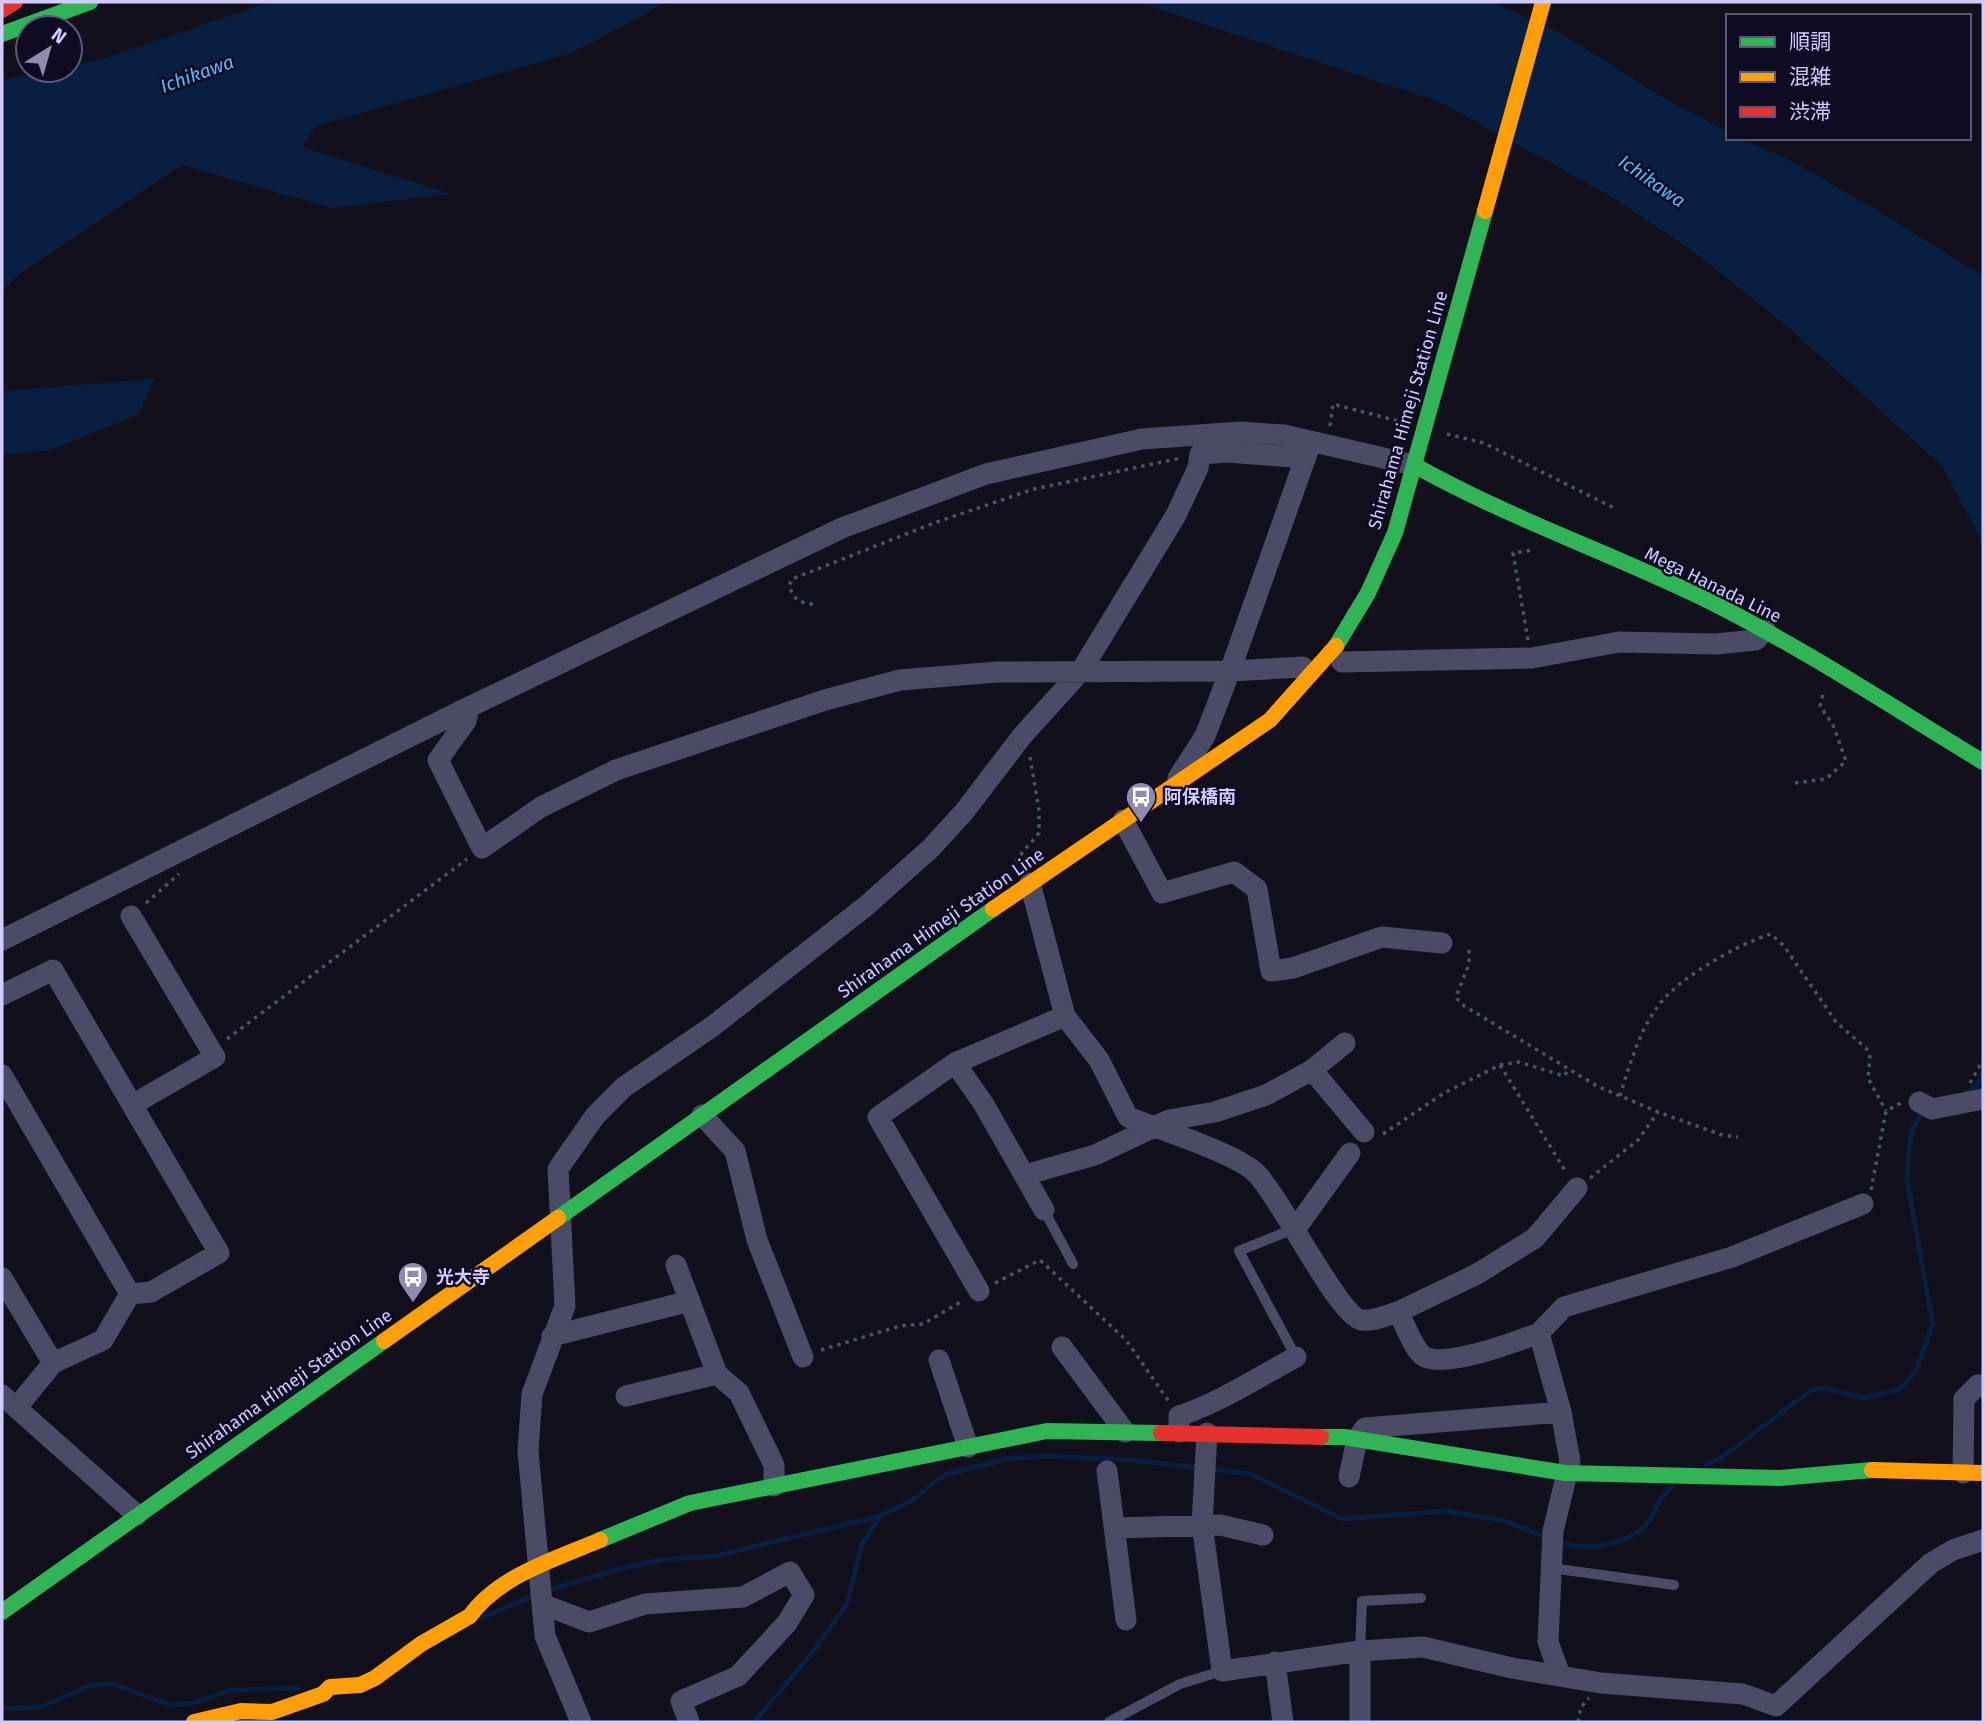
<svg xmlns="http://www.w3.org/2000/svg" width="1985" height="1724" font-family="'Fira Sans','Noto Sans JP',sans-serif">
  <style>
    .water { fill: #081f41 }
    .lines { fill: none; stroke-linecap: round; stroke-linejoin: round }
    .stream { stroke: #081f41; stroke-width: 5 }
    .path { stroke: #445766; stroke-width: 3.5; stroke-dasharray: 3.5 5; stroke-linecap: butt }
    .lane { stroke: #4a4b66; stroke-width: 10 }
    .street { stroke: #4a4b66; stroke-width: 21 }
    .fast { stroke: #30b455; stroke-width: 16 }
    .slow { stroke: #ff9f0a; stroke-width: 16 }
    .jam { stroke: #e5322d; stroke-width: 16 }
    .labels { text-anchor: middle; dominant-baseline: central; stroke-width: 5; stroke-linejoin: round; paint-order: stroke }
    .street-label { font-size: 18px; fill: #d0ccff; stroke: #0e0b22 }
    .poi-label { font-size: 18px; font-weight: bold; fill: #d0ccff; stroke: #0e0b22; text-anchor: start }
    .water-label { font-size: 19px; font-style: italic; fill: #5ab9ff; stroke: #0e0b22 }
  </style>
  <rect width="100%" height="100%" fill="#12101d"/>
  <!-- water -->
  <path class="water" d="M270,2H667L571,53L316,126L302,147L451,194L332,208L182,165L18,275L2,291V80L50,70H70V66L103,59Z
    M1137,2H1491L1562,34L1667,100L1728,132V138C1769,138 1938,249 1983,276V544L1942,466L1789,328L1694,252L1609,195L1440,102Z
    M154,379L139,414L50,450L2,455V391Z"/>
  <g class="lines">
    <!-- stream -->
    <path class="stream" d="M1965,1094L1977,1085L1983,1072
      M1706,1464L1719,1459L1811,1390L1824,1388L1864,1398L1900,1389L1916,1370L1933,1325L1907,1180L1909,1147L1913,1128L1924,1109
      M1211,1469L1251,1474L1342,1519L1446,1511L1502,1520L1546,1537
      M1559,1542C1585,1551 1621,1547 1644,1527C1658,1514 1652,1502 1673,1487
      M547,1591L618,1569L660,1560L716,1556L880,1516L911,1501L946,1474L1010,1458L1049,1456L1130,1460L1201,1468
      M482,1618L537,1594
      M2,1709L40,1707L92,1685L113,1684L171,1705L194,1703L230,1690L299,1688
      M754,1722L813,1652L847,1604L862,1544L880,1516"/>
    <!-- path -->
    <path class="path" d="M1330,426L1333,404L1402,422
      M1447,434L1484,443L1616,509
      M813,604C798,603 794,599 789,586L792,579L934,523L1034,489L1181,458
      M1528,640L1513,553L1533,550
      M1795,783L1826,779L1846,761L1833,725L1820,706L1823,694L1820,692
      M1018,862L1017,859L1039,833V810L1030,757
      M146,903L179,874
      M1469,950V964L1456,997L1461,1004L1597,1086L1658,1112L1722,1135L1738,1137
      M227,1039L467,859
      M1500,1065L1566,1172
      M1970,1083L1983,1060
      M1620,1096C1629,1066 1639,1032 1658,1006C1678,978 1738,944 1771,934L1784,946L1836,1022L1867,1049L1870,1057L1868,1078L1886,1111
      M1383,1134L1444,1093L1500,1065L1519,1062L1564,1076L1569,1069
      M1590,1178L1638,1140L1658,1112
      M1871,1190L1886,1111L1901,1103
      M995,1283L1040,1260L1126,1340L1170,1403
      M821,1350L900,1326L923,1324L964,1300
      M1578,1722L1581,1707L1589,1698"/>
    <!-- lane -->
    <path class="lane" d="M1044,1210L1073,1264
      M1296,1357L1239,1251L1296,1228
      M1551,1568L1674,1585
      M1360,1651L1362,1601L1421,1598
      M1109,1722L1180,1684L1222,1671"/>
    <!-- street -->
    <path class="street" d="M1342,662L1532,658L1619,642L1716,644L1756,640L1765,630
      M469,707L466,721L438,760L482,848L541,807L616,770L825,700L900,680L997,672L1230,671L1303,667
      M1178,778L1205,736L1230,671L1310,445
      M1123,820L1162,893L1234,872L1257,889L1271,971L1293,968L1382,937L1442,943
      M1030,883L1065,1016L1099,1060L1128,1117C1158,1129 1235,1153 1256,1173C1281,1198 1338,1315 1361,1320C1373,1322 1387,1315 1398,1312C1405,1324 1412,1346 1422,1355C1439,1371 1518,1341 1539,1333L1561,1412L1570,1461L1553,1531L1548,1642L1560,1675
      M131,916L215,1057L132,1105
      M2,940L469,707L842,528L986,474L1142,439L1241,432L1284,435L1414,465
      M2,995L53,970L219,1253L151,1292L130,1294L103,1340L53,1363L17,1407
      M955,1063L983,1103L1044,1210
      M1312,1070L1364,1132
      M2,1075L130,1294
      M1919,1102L1932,1109L1983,1099
      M702,1115L735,1151L757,1240L803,1357
      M1025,1175L1095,1155L1169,1120L1215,1112L1266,1095L1312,1070L1345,1043
      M1296,1228L1350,1153
      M676,1265L717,1374L739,1393L774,1465V1486
      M2,1278L53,1363
      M979,1291L878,1117L955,1063L1065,1016
      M1398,1312L1477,1274L1535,1238L1577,1188
      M1539,1333L1564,1307L1732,1257L1863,1204
      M552,1336L690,1301
      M1062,1347L1125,1432
      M939,1360L968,1447
      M2,1395L137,1515
      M626,1396L717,1374
      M1179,1432V1416C1221,1402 1257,1378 1296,1357
      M1207,1433L1202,1524L1222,1671L1360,1651L1423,1647L1512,1668L1601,1683L1743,1694L1776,1706L1931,1563L1953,1550L1983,1540
      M1107,1471L1126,1620
      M1963,1473L1964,1399L1978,1385L1983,1386
      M1349,1477L1357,1439L1365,1428L1561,1412
      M1114,1528L1220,1525L1263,1535
      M542,1604L589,1622L645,1604L743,1597L790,1572L804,1595L787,1623L738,1676L681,1701L689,1722
      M1360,1651V1722
      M1275,1662L1283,1722
      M581,1722L545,1636L528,1451L532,1394L565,1306L558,1169L595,1116L624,1087L713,1026L866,906L931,848L964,812L1022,736L1081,671L1176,515L1198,468L1200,454L1227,452L1305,458"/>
    <!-- fast -->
    <path class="fast" d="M2,34L90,2
      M1414,465C1510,519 1614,554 1713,603C1806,650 1894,708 1983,762
      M1336,646L1368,593L1395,533L1485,211
      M558,1218L993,909
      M1321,1437H1344L1565,1473L1780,1478L1872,1470
      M600,1540L690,1503L1047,1431L1161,1433
      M2,1612L384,1341"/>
    <!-- slow -->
    <path class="slow" d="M1485,211L1543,2
      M993,909L1270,720L1336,646
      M384,1341L558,1218
      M1872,1470L1983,1473
      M194,1722L241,1711L272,1712L323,1694L330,1687L360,1685L375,1678L421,1644L470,1616C498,1576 556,1559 600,1540"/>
    <!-- jam -->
    <path class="jam" d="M2,10L15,2
      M1161,1433L1321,1437"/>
  </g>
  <!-- icons -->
  <defs>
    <g id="bus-pin" transform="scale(1.575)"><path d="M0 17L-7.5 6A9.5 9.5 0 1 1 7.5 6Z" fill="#8e8ab0" stroke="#0e0b22"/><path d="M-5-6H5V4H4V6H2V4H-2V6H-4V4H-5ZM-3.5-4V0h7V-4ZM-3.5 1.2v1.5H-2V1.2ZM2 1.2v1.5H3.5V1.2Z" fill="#fff"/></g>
  </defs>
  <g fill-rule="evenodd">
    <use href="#bus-pin" x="1141" y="797"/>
    <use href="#bus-pin" x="413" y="1277"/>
  </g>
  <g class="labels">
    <!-- street labels -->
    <g class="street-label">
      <text transform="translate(1408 410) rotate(-74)">Shirahama Himeji Station Line</text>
      <text transform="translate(1713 585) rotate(26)">Mega Hanada Line</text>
      <text transform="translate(941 923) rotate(-35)">Shirahama Himeji Station Line</text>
      <text transform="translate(289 1384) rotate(-35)">Shirahama Himeji Station Line</text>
    </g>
    <!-- poi labels -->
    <g class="poi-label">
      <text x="1164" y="797">阿保橋南</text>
      <text x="436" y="1277">光大寺</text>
    </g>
    <!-- water labels -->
    <g class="water-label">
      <text transform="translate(197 74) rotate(-20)">Ichikawa</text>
      <text transform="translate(1652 181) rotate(35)">Ichikawa</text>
    </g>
  </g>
  <!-- border -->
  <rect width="1985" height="1724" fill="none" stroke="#d0ccff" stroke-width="7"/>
  <!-- legend -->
  <rect x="1726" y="14" width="245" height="126" fill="#0e0b22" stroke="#5c587a" stroke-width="2"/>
  <rect x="1740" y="37" width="35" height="10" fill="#30b455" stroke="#5c587a" stroke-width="2"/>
  <text x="1789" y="49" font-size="21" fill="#d0ccff">順調</text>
  <rect x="1740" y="72" width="35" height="10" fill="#ff9f0a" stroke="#5c587a" stroke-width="2"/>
  <text x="1789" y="84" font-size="21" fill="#d0ccff">混雑</text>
  <rect x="1740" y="107" width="35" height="10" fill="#e5322d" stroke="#5c587a" stroke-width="2"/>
  <text x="1789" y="119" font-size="21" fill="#d0ccff">渋滞</text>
  <!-- north arrow -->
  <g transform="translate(49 49) rotate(37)"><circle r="33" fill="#0e0b22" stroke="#5c587a" stroke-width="2"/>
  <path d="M0-5L12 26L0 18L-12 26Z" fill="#8e8ab0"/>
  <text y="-10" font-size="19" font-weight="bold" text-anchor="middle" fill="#d0ccff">N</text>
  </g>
</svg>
